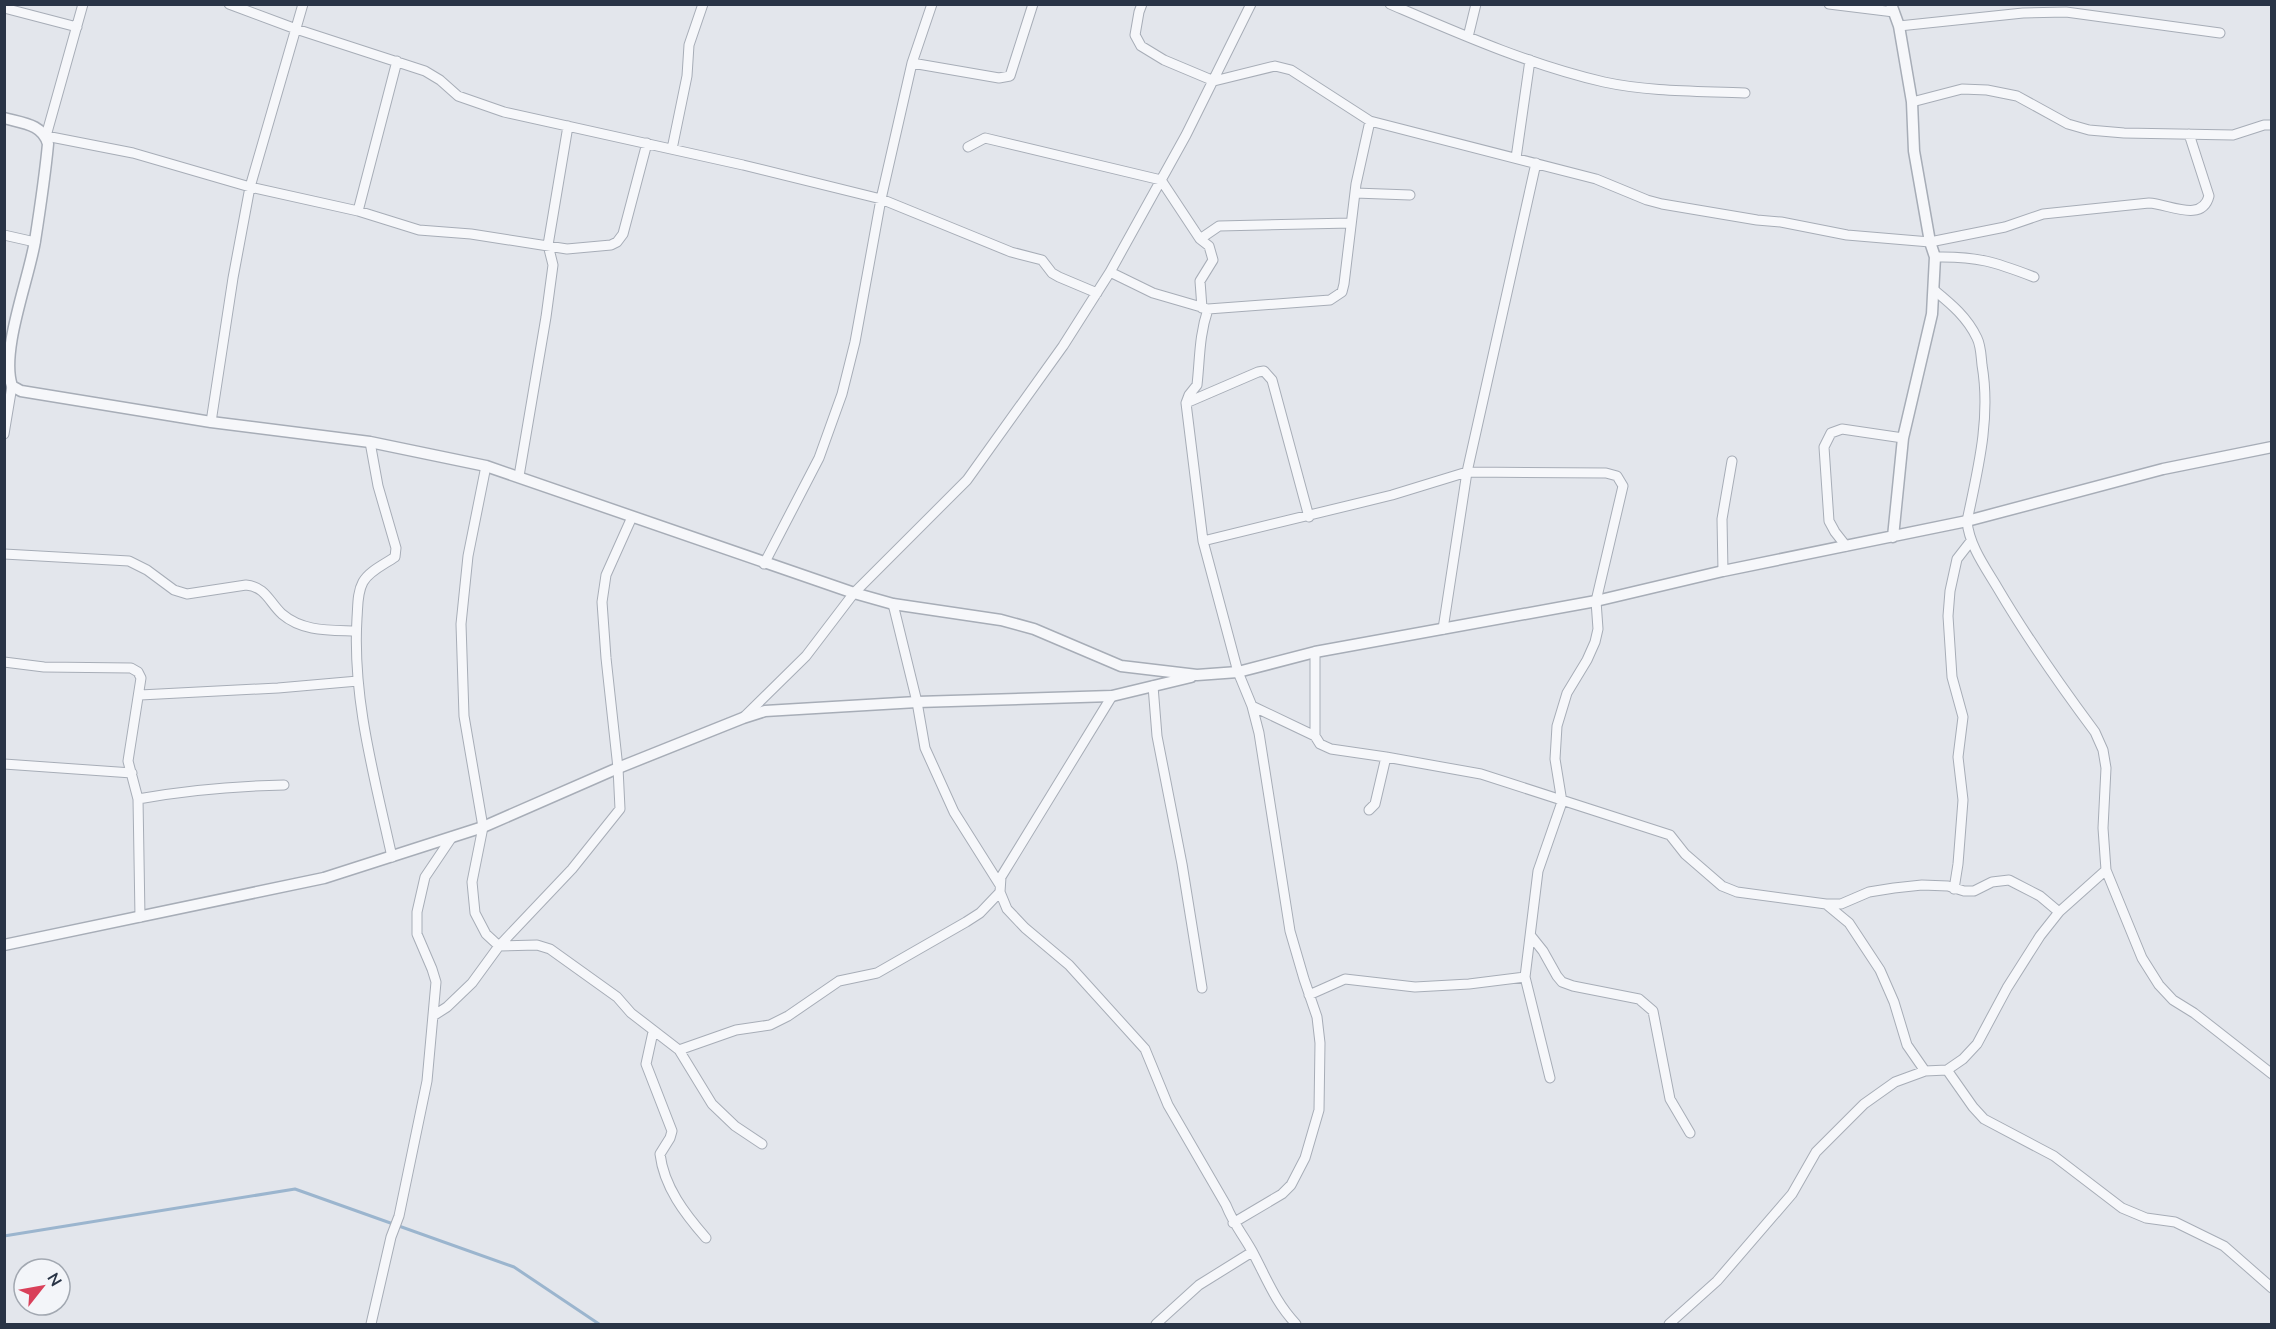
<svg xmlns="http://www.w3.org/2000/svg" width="2276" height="1329" font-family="'Nunito Sans',sans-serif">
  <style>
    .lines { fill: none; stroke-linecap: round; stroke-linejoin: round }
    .stream { stroke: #9bb5ce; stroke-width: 3 }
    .minor-casing { stroke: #a7adb7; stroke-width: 11 }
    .tertiary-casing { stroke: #a7adb7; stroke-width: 13 }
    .minor { stroke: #f6f7fa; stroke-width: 9 }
    .tertiary { stroke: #f6f7fa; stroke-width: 10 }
  </style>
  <rect width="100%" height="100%" fill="#e3e6ec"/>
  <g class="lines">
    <!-- stream -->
    <path class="stream" d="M4,1236L295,1189L514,1267L599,1324"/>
    <!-- minor casing -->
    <g class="minor-casing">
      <path id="minor" d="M83,4L46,136L133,153L250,187L358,211L419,230L471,234L567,249L611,245L617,242L623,234L647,143
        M229,4L296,29L425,71L440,80L458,96L504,112L743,165L881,199L1011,252L1042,260L1052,273L1059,277L1097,293
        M1142,4L1139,12L1135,35L1141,46L1164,60L1214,81L1275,66L1291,70L1370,121L1596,179L1647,200L1662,204L1757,220L1781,222L1847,235L1930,242L2005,227L2043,214L2149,203C2169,204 2202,223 2209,196L2189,134
        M1390,4C1460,34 1530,65 1604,82C1650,92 1699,91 1745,93
        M1829,4L1894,12
        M4,8L77,27
        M1899,26L2023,13L2066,12L2220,33
        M1468,37L1476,4
        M912,63L999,78L1010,76L1033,4
        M1912,102L1962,89L1987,90L2017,96L2068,124L2089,130L2124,133L2233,135L2264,125H2272
        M968,147L985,138L1161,180L1200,239
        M672,149L687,76L689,45L703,4
        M1516,158L1530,60
        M1355,193L1410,195
        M358,211L397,61
        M4,235L35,242
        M1935,257C1977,256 1995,262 2034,277
        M1110,272L1153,293L1208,309L1330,300L1342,292L1344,284L1356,184L1370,121
        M1934,290C1951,304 1967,317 1977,338C1981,346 1981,356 1982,365C1991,418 1978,469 1967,521C1969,545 1985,567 1997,587C2027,638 2060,685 2095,732L2103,750L2106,768L2103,828L2106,870L2142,958L2159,985L2173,1000L2194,1013L2272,1074
        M1202,308L1200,281L1213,260L1209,246L1200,239L1219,226L1351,223
        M1208,309C1199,336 1200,358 1197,385L1189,395L1186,403L1203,541L1238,672L1252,706L1259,733L1290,931L1304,979L1317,1017L1320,1043L1319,1110L1305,1158L1291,1185L1282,1194L1233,1223
        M1186,403L1258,372L1264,371L1272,380L1309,517
        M211,422L233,278L250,187L303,4
        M4,434L12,386
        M370,442L378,486L396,548L395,557C385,564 369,571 363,582C357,593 358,606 357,618C352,699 375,779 392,857
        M486,466L468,556L461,624L464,716L483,827L472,882L475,913L486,934L499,946L537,945L550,949L617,997L631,1013L679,1050L736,1030L770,1025L788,1016L839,981L877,973L966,922L980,913L1000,892
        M519,476L546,317L553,265L548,245L568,126
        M1203,541L1392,495L1467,472L1606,473L1617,476L1623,486L1596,601L1598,629L1595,642L1587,660L1567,693L1557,726L1555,759L1562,802L1538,871L1525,977L1550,1078
        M1846,546L1835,532L1829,521L1824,447L1831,433L1842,429L1903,438
        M4,554L129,561L147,570L174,590L187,594L246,585C266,587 269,602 282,614C303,632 330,630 356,631
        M764,564L819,458L842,394L855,342L881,199L912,63L932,4
        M1723,571L1722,519L1732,461
        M893,604L917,702L925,748L954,812L1000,885
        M1443,629L1467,472L1536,163
        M4,662L44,667L131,668L138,672L141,678L128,761L138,799L140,917
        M1153,686L1157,736L1182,864L1202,988
        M140,695L278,688L358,681
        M1112,696L1001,877L1000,892L1007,909L1025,928L1069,965L1145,1049L1168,1105L1226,1205C1234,1225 1242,1233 1252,1251C1266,1277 1275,1302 1296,1324
        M1252,706L1315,736L1320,744L1331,749L1386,757L1481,774L1670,835L1685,854L1722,886L1737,892L1826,904L1849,923L1880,970L1894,1002L1907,1045L1925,1071
        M743,718L806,656L854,593L967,480L1063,346L1110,272L1186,135L1251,4
        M1315,736V652
        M4,764L132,773
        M138,799C187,790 234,786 284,785
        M1369,810L1375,804L1386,757
        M1954,889L1958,864L1963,800L1958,757L1963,717L1952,677L1948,616L1950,591L1957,559L1971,541
        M1826,904H1841L1869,892L1894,888L1922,885L1948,886L1964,891H1974L1992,882L2009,880L2040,896L2059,912
        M1531,936L1543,951L1557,976L1562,982L1573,986L1639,999L1653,1011L1670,1099L1690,1133
        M1309,995L1345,979L1415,987L1469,984L1525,977
        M433,1016L447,1007L472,983L499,946L572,869L620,809L618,768L606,658L602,602L606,575L632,517
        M653,1032L646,1064L672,1131L670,1138L660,1154C664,1187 685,1214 706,1238
        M679,1050L712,1104L735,1126L762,1144
        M1947,1070L1973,1107L1984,1119L2054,1156L2122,1208L2146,1218L2175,1222L2224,1246L2272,1288
        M371,1324L391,1237L399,1216L427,1081L436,982L432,969L417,934V912L425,877L452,837
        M1156,1324L1199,1285L1252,1252
        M1669,1324L1717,1281L1792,1194L1816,1152L1864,1104L1895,1082L1925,1071L1947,1070L1963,1059L1977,1044L2007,988L2040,936L2059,912L2106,870"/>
    </g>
    <!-- tertiary casing -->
    <g class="tertiary-casing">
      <path id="tertiary" d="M1891,4L1899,26L1912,102L1914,151L1930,242L1935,257L1932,314L1903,438L1893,537
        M4,118C22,123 43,124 48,144C45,176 40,209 35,241C29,279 0,351 12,386L21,391L211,422L370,442L486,466L854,593L893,604L1001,620L1034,629L1121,666L1197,675L1238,672L1315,652L1596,601L1723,571L1967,521L2163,469L2272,447
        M4,945L324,878L483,827L618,768L743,718L765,711L917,702L1112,696L1191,677"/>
    </g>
    <!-- minor -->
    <use href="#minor" class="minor"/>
    <!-- tertiary -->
    <use href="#tertiary" class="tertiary"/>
  </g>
  <!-- border -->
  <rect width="2276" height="1329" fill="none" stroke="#293446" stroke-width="12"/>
  <!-- north arrow -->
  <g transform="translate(42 1287) rotate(59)"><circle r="28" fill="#f3f5f9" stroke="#a2a8b1" stroke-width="1.5"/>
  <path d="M0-4.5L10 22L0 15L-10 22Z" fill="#d9405a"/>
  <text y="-9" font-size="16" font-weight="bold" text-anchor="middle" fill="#293446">N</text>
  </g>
</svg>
